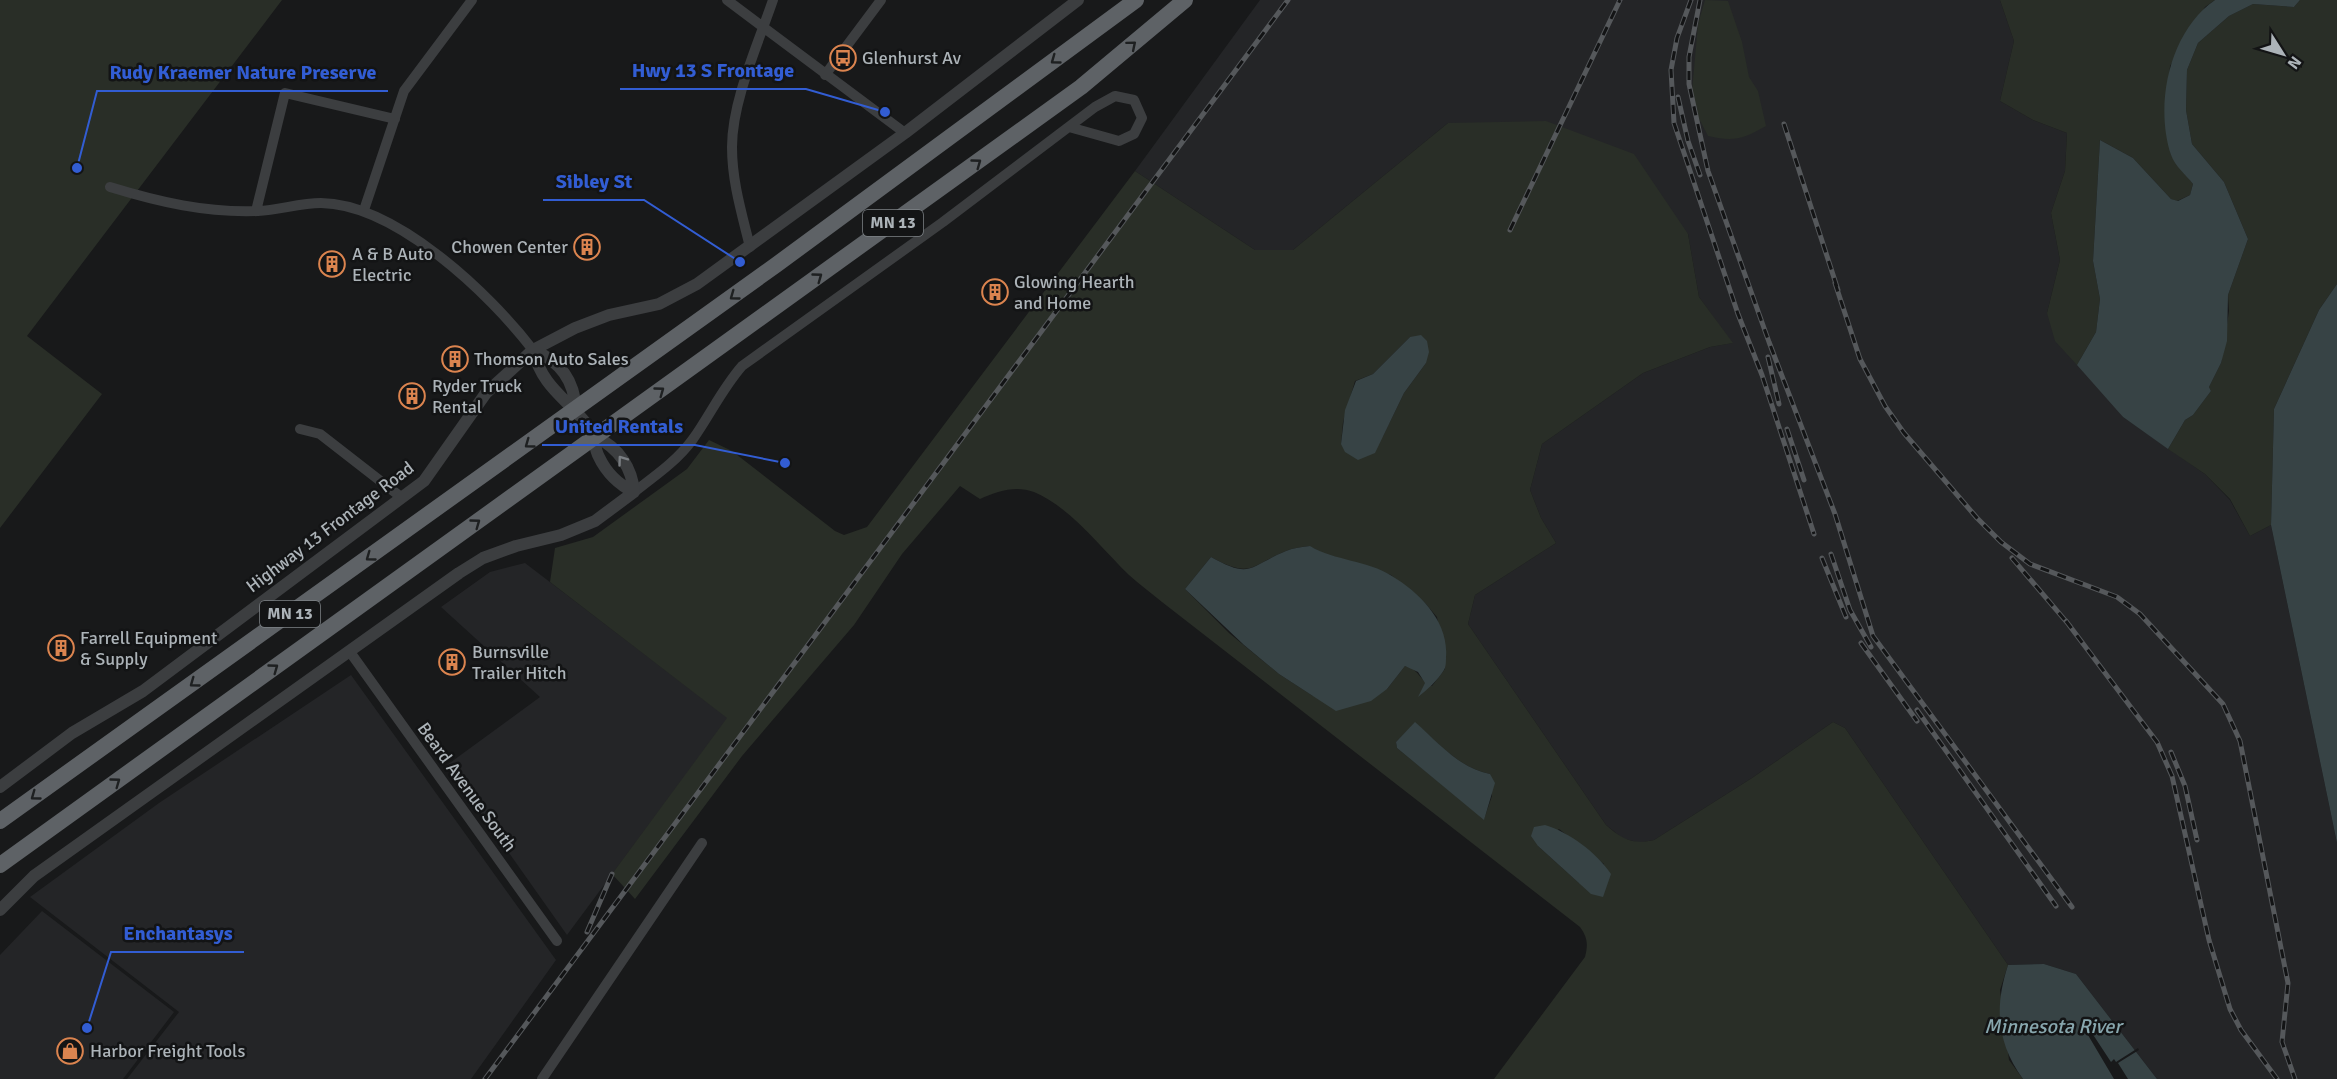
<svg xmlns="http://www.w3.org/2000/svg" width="2337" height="1079" font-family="Signika,sans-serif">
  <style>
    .built { fill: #242527 }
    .green { fill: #292e27; fill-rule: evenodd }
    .water { fill: #374345 }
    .pier { fill: #18191a }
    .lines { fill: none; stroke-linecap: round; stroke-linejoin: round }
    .minor { stroke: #3c3e40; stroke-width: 10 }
    .tertiary { stroke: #3c3e40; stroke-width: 12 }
    .trunk { stroke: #5e6266; stroke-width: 16 }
    .rail-casing { stroke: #55585b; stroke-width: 5 }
    .rail { stroke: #131415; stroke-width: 3; stroke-dasharray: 9; stroke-linecap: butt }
    .oneway { stroke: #1e2021 }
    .oneway2 { stroke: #7a7e82 }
    .labels { text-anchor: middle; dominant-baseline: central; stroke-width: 5; stroke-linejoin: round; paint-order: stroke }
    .shield { fill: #131415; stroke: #7e8387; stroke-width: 1.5 }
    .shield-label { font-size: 16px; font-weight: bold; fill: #acb3b8 }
    .poi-label { font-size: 18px; fill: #acb3b8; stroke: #131415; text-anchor: start }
    .street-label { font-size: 18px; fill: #acb3b8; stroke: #131415 }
    .water-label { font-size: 20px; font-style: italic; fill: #88a7ae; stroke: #131415 }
    .leader { fill: none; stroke: #325dd3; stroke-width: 2 }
    .callout-dot { fill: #325dd3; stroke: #131415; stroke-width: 2 }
    .callout-label { font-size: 20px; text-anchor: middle; font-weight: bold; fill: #325dd3; stroke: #131415; stroke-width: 5; stroke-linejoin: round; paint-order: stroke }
  </style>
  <rect width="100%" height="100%" fill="#18191a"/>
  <!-- built -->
  <path class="built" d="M1260,0H2000L2014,41L2000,101L2033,120L2067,133L2065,171L2051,213L2060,260L2047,313L2123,417L2205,474L2230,500L2250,536L2271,525L2337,843V1079H2157L2076,974L2044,964L2008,965L1845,728L1833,722L1752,778L1654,840L1639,843L1622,838L1606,825L1468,624L1475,595L1556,543L1541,518L1530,490L1542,444L1643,373L1710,347L1732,343L1699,297L1688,234L1448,123L1293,250H1255L1135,171Z
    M525,563L728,718L567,935L447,765L540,697L441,607L490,572Z
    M351,675L556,960L471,1079H127L179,1012L30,897L159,803Z
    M42,911L174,1012L123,1079H0V955Z"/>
  <!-- green -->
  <path class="green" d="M0,0H282L27,336L102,394L0,528Z
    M1705,0L1728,1L1742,42L1749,77L1758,91L1766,126C1743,139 1734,142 1708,136L1691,103L1698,24Z
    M2000,0H2215L2205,7L2170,66L2166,113L2171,155L2193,184L2190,195L2177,201L2171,199L2133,158L2100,140L2093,261L2100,299L2096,332L2077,365L2055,341L2047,313L2060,260L2051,213L2065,171L2067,133L2033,120L2000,101L2014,41Z
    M2300,0H2337V284L2319,310L2274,409L2271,525L2250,536L2230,499L2205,474L2168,449L2185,420L2193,415L2211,391L2209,387L2221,363L2229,311L2228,295L2248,239L2224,182L2192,144L2186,110L2187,70L2198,43L2229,16L2253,4L2294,7Z
    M1546,121L1634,154L1688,234L1699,297L1733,343L1710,347L1643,373L1542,444L1530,490L1541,518L1556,543L1475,595L1468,624L1606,825C1622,839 1633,845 1654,840L1752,778L1833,722L1845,728L2008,965L2000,990L2009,1060L2023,1079H1494L1585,957C1588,945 1588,938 1580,927L1162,602C1151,593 1139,584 1129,575C1102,549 1069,506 1034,492C1016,485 997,491 980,499L960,486L902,554L854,625L742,756L635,899L612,874L727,718L550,582L555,548L593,537L687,469L709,440L732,451L835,531L844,535L867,527L1135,171L1255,250H1293L1448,123ZM1410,337L1426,363L1404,393L1383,436L1341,444L1343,422L1355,381L1373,374ZM1309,546L1324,554L1391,575L1425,603L1437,617L1445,669L1432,686C1420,681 1418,668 1405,666L1387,689L1313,696L1279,674L1229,633L1185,589L1211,557C1252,579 1249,566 1286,551C1293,548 1302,547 1309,546ZM1415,723C1439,743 1459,768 1490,774L1492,796L1484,819L1397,748L1396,742ZM1559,829L1604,864L1579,883L1538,846Z"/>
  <!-- water -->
  <path class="water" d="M2215,0H2300L2294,7L2253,4L2229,16L2198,43L2187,70L2186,110L2192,144L2224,182L2248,239L2228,295L2227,341L2221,363L2209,387L2211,391L2193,415L2185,420L2168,449L2123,417L2077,365L2096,332L2100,299L2093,261L2100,140L2133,158L2171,199L2178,201L2190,195L2193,184C2186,175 2175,166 2171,155C2154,103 2170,31 2215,0Z
    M2337,284V843L2271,525L2274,409L2319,310Z
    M1421,335L1427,341L1429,352L1426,363L1404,393L1375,453L1358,460L1345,452L1341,444L1345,410L1356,381L1373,374L1410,337Z
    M1310,546C1335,561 1367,560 1392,576C1420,593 1449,622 1446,657C1446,661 1446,667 1444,670C1437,681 1428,689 1418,697L1425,683L1418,672L1405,666L1387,689L1371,701L1336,711L1279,674L1244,645L1185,589L1211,557C1252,580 1249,566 1286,551C1293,548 1302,547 1310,546Z
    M1415,722C1439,743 1459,768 1490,774L1495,783L1484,820L1397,748L1396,742Z
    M1545,825C1569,832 1597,853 1611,874L1603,897L1591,894L1538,846L1531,836L1534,827Z
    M2044,964L2076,974L2157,1079H2023C1997,1043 1994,1008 2008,965Z"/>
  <!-- pier -->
  <path class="pier" d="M2088,1027L2111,1062L2114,1059L2116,1062L2138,1048L2139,1050L2118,1063L2128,1079H2114L2085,1030Z"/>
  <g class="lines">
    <!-- minor -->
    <path class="minor" d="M727,0L905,133
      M825,75L881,0
      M110,187C159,202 206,213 258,211C279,210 300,203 321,203C396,204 490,294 533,350
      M364,210L404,91L472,0
      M256,211L285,93L395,119
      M750,247C742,214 732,182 732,147C732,101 758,44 773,0
      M300,429L320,434L401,497
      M634,492C655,476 677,461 693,439C710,415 722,389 742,366L943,222L1095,107L1115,96L1134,100L1142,118L1134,134L1119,141L1069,127
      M350,652L557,941
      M542,1079L702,843"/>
    <!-- tertiary -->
    <path class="tertiary" d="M533,350C543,389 567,398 589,427C597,439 593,446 599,457C606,472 619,485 634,492
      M533,350C561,362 574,380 576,410
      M596,437C619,448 632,468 634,492
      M0,787L72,733L143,691L424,481L486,393L533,350L575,328L609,315L659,304L697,284L905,133L1078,0
      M0,910L34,876L459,573L483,558L516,546L561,535L595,521L634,492"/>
    <!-- trunk -->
    <path class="trunk" d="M0,821L776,265L1136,0
      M0,865L1081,87L1185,0"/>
    <!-- rail casing -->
    <g class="rail-casing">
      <path id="rail" d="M1691,0L1677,38L1671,70L1674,123L1738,314L1762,375L1814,534
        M1700,0L1689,57V84L1708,171L1769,342L1835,514L1873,636L2072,907
        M1678,97L1688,141L1700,175
        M1784,124L1838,290
        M1510,230L1620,0
        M1835,283L1860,359L1885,406L1904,433L1977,518L2001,542L2030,564L2117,597L2140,614L2223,704L2240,741L2288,983L2282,1042L2295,1079
        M1768,357L1779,404
        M1787,429L1804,480
        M1831,554L1850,610L1871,647
        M1822,558L1846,617
        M2012,558L2070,626
        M2066,621L2157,742L2172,776L2209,940L2230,1009L2241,1030L2277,1079
        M1861,643L1917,721
        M1917,710L2056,906
        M2171,752L2185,786L2197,840
        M587,932L612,874
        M485,1079L1288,0"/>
    </g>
    <!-- rail -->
    <use href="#rail" class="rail"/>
  </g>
  <!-- one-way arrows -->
  <defs><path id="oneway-chevron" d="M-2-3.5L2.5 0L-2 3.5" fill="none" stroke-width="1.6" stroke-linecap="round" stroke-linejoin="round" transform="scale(1.5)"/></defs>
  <g class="oneway">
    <use href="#oneway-chevron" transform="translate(1132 45) rotate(-40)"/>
    <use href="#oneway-chevron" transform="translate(1055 60) rotate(144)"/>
    <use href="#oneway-chevron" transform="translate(977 163) rotate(-36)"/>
    <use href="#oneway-chevron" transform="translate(818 277) rotate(-36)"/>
    <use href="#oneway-chevron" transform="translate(734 296) rotate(144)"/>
    <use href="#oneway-chevron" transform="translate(660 391) rotate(-36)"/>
    <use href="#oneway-chevron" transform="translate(529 444) rotate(144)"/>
    <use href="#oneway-chevron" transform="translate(476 523) rotate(-36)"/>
    <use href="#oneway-chevron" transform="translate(370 557) rotate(144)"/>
    <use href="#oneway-chevron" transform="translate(274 668) rotate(-36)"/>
    <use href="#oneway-chevron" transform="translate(194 683) rotate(144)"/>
    <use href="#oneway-chevron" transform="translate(116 782) rotate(-36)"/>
    <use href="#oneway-chevron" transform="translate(35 796) rotate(144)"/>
  </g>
  <use class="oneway2" href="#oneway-chevron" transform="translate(622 460) rotate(-126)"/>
  <!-- icons -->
  <defs>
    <g id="bus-ring" transform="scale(1.35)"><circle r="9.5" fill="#131415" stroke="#db844f" stroke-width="1.5"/><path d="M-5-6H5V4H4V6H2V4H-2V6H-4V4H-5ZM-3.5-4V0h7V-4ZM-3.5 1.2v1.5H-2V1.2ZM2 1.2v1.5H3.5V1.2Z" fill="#db844f"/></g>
    <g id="building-ring" transform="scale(1.35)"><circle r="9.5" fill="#131415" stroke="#db844f" stroke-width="1.5"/><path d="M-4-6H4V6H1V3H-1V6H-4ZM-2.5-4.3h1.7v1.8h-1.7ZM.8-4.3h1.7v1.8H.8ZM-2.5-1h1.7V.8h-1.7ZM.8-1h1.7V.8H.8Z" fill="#db844f"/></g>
    <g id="shop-ring" transform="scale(1.35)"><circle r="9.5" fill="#131415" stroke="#db844f" stroke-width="1.5"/><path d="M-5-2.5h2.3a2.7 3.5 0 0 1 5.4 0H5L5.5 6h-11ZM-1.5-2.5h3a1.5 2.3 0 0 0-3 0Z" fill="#db844f"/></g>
  </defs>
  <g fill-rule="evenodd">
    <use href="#bus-ring" x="843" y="58"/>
    <use href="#building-ring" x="587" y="247"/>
    <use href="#building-ring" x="332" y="264"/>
    <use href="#building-ring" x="995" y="292"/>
    <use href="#building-ring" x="455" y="359"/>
    <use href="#building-ring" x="412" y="396"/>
    <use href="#building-ring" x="61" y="648"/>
    <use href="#building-ring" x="452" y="662"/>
    <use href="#shop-ring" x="70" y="1051"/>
  </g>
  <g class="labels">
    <!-- shield labels -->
    <g class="shield">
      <rect x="863" y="210" width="60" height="26" rx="4.5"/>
      <rect x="260" y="601" width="60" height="26" rx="4.5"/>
    </g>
    <g class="shield-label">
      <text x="893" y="223">MN 13</text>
      <text x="290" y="614">MN 13</text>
    </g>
    <!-- poi labels -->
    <g class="poi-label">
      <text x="862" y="58">Glenhurst Av</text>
      <text x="568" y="247" text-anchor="end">Chowen Center</text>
      <text x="352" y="254">A &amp; B Auto<tspan x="352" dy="21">Electric</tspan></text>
      <text x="1014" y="282">Glowing Hearth<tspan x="1014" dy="21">and Home</tspan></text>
      <text x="474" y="359">Thomson Auto Sales</text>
      <text x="432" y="386">Ryder Truck<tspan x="432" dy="21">Rental</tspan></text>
      <text x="80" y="638">Farrell Equipment<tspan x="80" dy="21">&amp; Supply</tspan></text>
      <text x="472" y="652">Burnsville<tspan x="472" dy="21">Trailer Hitch</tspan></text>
      <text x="90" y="1051">Harbor Freight Tools</text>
    </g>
    <!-- street labels -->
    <g class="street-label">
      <text transform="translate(330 527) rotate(-37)">Highway 13 Frontage Road</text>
      <text transform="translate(467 787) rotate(54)">Beard Avenue South</text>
    </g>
    <!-- water labels -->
    <g class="water-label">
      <text x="2053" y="1026">Minnesota River</text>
    </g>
  </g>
  <!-- callouts -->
  <path class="leader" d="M885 112L806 89H620M77 168L97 91H388M740 262L644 200H543M785 463L695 445H542M87 1028L111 952H244"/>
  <g class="callout-dot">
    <circle cx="885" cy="112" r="6"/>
    <circle cx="77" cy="168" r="6"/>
    <circle cx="740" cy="262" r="6"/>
    <circle cx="785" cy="463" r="6"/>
    <circle cx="87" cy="1028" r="6"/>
  </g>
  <g class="callout-label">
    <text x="713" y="77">Hwy 13 S Frontage</text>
    <text x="243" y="79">Rudy Kraemer Nature Preserve</text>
    <text x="594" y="188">Sibley St</text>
    <text x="619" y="433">United Rentals</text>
    <text x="178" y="940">Enchantasys</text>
  </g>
  <!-- north arrow -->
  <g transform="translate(2283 54) rotate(127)" stroke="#131415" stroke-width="4.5" paint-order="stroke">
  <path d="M0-4.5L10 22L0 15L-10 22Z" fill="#acb3b8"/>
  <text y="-9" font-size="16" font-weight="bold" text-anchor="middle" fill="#acb3b8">N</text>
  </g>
</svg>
